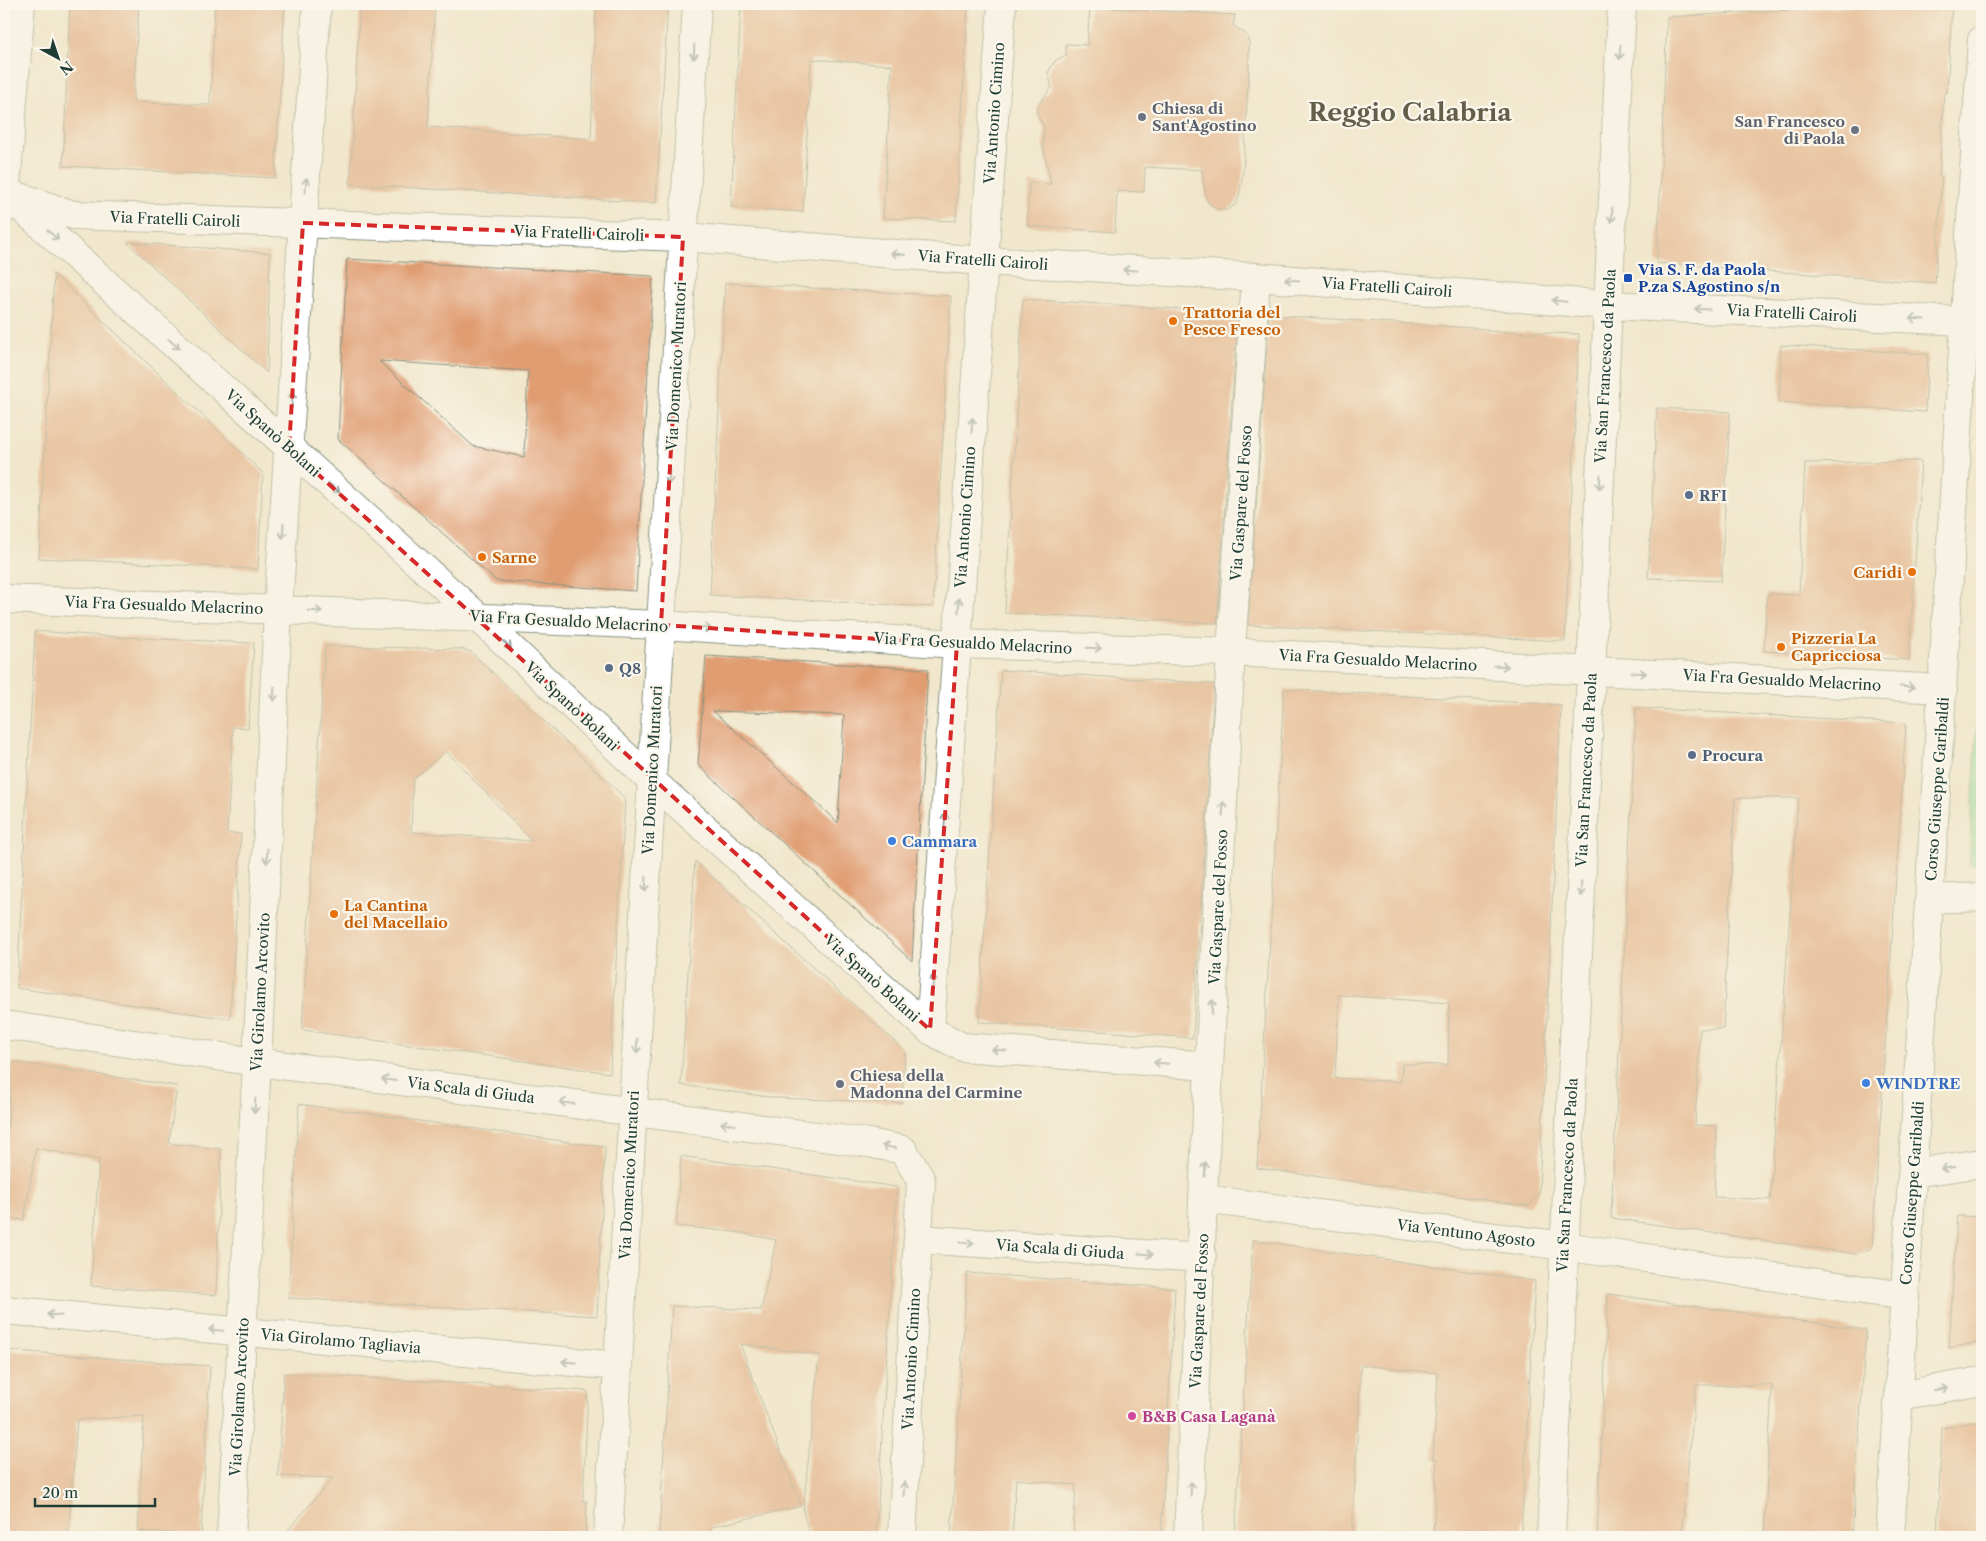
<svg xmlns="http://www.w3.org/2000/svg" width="1986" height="1541" font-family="'Libre Caslon Text',serif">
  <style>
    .green { fill: #8cdb9b; stroke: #568c68 }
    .building { fill: #e09d72; fill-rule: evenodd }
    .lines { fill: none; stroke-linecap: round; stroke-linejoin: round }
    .street-casing { stroke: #889280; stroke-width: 30 }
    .street { stroke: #fff; stroke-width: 28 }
    .oneway { stroke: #8f9e9a }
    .marked { fill: none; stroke: #d62828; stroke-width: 4; stroke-dasharray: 10 6; stroke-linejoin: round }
    .worship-dot { fill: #6b7280; stroke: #fbf7ec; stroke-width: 2 }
    .transit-dot { fill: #1a4fb4; stroke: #fbf7ec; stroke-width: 2 }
    .food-dot { fill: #e8710a; stroke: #fbf7ec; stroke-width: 2 }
    .service-dot { fill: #5c6f8a; stroke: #fbf7ec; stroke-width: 2 }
    .shop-dot { fill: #3f7fe0; stroke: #fbf7ec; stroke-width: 2 }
    .hotel-dot { fill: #d1479c; stroke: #fbf7ec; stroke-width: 2 }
    .labels { text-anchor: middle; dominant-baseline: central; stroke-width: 4.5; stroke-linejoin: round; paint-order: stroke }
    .worship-label { font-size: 15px; font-weight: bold; fill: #5b616d; stroke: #fbf7ec; text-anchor: start }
    .street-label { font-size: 15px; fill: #1f3d34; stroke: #fbf7ec }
    .transit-label { font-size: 15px; font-weight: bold; fill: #164399; stroke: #fbf7ec; text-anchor: start }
    .food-label { font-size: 15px; font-weight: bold; fill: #c56008; stroke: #fbf7ec; text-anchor: start }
    .service-label { font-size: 15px; font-weight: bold; fill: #4e5e75; stroke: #fbf7ec; text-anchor: start }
    .shop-label { font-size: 15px; font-weight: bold; fill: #366cbe; stroke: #fbf7ec; text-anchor: start }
    .hotel-label { font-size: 15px; font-weight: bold; fill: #b23c85; stroke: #fbf7ec; text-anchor: start }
    .town-label { font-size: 25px; font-weight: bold; fill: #635f4a; stroke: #fbf7ec }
  </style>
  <rect width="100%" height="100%" fill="#fbf7ec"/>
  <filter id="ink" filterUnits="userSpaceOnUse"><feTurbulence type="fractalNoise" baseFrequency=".02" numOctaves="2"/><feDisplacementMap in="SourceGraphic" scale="10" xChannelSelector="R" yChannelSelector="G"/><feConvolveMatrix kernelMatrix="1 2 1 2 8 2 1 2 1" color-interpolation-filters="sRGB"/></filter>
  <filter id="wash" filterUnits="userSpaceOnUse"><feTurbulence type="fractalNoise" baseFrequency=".0096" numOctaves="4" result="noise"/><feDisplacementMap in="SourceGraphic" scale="20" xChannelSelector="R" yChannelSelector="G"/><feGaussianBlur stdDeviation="1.12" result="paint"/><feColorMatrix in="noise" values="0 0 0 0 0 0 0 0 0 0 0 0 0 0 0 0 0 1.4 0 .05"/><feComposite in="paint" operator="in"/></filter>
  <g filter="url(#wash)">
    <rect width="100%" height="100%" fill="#f0e7cc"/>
    <!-- green -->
    <path class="green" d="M1982,646V865H1969Z"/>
    <g id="blocks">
      <!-- building -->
      <path class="building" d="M70,4H139L133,102L210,105L215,4H285L275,178L63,166Z
        M360,4H435L428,127L591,139L596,4H668L656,203L350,184Z
        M741,4H968L956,221L883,218L892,65L811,59L803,212L731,207Z
        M1897,4H1952L1947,93H1944L1939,177H1942L1935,283L1657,263L1667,17Z
        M1090,7L1235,15L1233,25L1247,35L1249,43V68L1243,172L1239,197L1235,205L1227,210H1219L1209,204L1206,198L1202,170L1145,167L1144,192L1117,191L1115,232L1027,226L1029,183L1051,184L1043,146L1044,127L1037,114L1038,105L1052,87L1048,72L1055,61L1066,55V44L1087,45Z
        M127,242L270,253L267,373Z
        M347,259L653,276L636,591L496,581L338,439ZM379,361L528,371L524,457L473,446Z
        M54,274L263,473L258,569L39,558Z
        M725,283L951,296L933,607L710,595Z
        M1023,299L1238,313L1217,623L1005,613Z
        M1269,315L1487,329V331L1579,334L1565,641L1248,625Z
        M1781,345L1928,354L1925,412L1779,402Z
        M1657,408L1730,412L1721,581L1648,578Z
        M1921,461L1909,660L1764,651L1767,594L1799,595L1805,463Z
        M35,631L117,637L254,643L248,728L233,727L227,833L241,834L230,1019L17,988Z
        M325,646L461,649L471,652L625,798L610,1073L302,1030ZM446,751L532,841L411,832L413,779Z
        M706,656L928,669L912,961L698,765ZM713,711L844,715L838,823L813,800Z
        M1001,670L1214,684L1193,1038L979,1022Z
        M1284,689L1561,705L1539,1193L1529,1206L1257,1168ZM1339,995L1449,1003L1448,1065L1402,1064L1401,1082L1335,1078Z
        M1636,708L1906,723L1872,1248L1856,1254L1611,1218ZM1735,798H1798L1770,1200L1714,1197L1717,1126L1695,1125L1700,1029H1723Z
        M695,861L905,1051L902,1103L777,1098L681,1085Z
        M12,1062L177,1086L169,1143L221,1149L216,1295L91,1286L99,1160L36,1148L24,1220L4,1218V1184Z
        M299,1104L605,1147L597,1316L288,1298Z
        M681,1156L897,1187L876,1537H810L803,1511L819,1355L740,1344L801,1506L711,1527L710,1537H659L672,1306L761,1310L776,1240L735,1232L676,1226Z
        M1957,1216L1982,1217V1342L1949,1348Z
        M1253,1240L1535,1281L1521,1537H1433L1437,1459H1433L1438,1373L1361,1365L1352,1537H1235Z
        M967,1273L1175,1288L1161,1537H1073L1076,1485L1016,1479L1012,1537H951Z
        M1608,1294L1866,1330L1852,1537H1764L1772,1385H1696L1681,1537H1597Z
        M4,1350L210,1366L201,1536L138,1531L144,1416L77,1420L68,1537H4Z
        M284,1373L588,1391L583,1501H587L585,1537H282L333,1478L278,1476Z
        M1982,1421V1537H1937L1942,1428Z"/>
    </g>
  </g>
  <g filter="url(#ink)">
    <use href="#blocks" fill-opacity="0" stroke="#889280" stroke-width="1"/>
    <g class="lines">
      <!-- street casing -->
      <g class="street-casing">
        <path id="street" d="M5,192L73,215L683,237L983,261L1256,277L1608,305L1965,321
          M13,200L478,617L652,781L930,1030L962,1047L1209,1066
          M4,209L21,4
          M4,599L661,625L957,644L1231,652L1943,689
          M1930,899L1982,897
          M4,1025L257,1062L869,1143L903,1150L921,1180L902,1537
          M930,1030L1002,4
          M1913,1173L1982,1163
          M1204,1199L1564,1246L1905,1296
          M918,1239L1202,1258
          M4,1310L618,1366
          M1899,1396L1982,1381
          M231,1537L257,1062L278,610L317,4
          M608,1537L697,4
          M1188,1537L1209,1066L1231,652L1256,277
          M1551,1537L1622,4
          M1890,1537L1982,40"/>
      </g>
      <!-- street -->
      <use href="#street" class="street"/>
    </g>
    <!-- one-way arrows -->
    <defs><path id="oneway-shaft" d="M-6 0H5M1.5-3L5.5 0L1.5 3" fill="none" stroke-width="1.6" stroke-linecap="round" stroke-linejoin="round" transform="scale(1.25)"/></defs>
    <g class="oneway">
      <use href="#oneway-shaft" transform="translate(694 52) rotate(93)"/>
      <use href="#oneway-shaft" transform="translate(1620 52) rotate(93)"/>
      <use href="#oneway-shaft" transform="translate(306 185) rotate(-86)"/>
      <use href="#oneway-shaft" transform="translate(1612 215) rotate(93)"/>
      <use href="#oneway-shaft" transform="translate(53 235) rotate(42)"/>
      <use href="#oneway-shaft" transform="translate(898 254) rotate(-175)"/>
      <use href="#oneway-shaft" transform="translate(1130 270) rotate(-177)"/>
      <use href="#oneway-shaft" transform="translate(1292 280) rotate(-176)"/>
      <use href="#oneway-shaft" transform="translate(1559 301) rotate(-175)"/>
      <use href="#oneway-shaft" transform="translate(1702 309) rotate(-177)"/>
      <use href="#oneway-shaft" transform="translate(1917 319) rotate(-177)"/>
      <use href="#oneway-shaft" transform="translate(174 344) rotate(42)"/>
      <use href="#oneway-shaft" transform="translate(292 399) rotate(-86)"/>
      <use href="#oneway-shaft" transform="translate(972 425) rotate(-86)"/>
      <use href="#oneway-shaft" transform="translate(669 477) rotate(93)"/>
      <use href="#oneway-shaft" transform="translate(1600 482) rotate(93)"/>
      <use href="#oneway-shaft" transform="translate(334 488) rotate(42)"/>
      <use href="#oneway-shaft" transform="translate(283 531) rotate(94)"/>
      <use href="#oneway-shaft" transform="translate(959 605) rotate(-86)"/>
      <use href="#oneway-shaft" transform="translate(315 611) rotate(2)"/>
      <use href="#oneway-shaft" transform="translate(704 628) rotate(4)"/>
      <use href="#oneway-shaft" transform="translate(506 644) rotate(43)"/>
      <use href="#oneway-shaft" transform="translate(1094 648) rotate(2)"/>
      <use href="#oneway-shaft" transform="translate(1501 666) rotate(3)"/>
      <use href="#oneway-shaft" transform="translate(1639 673) rotate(3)"/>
      <use href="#oneway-shaft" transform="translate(1907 687) rotate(3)"/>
      <use href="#oneway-shaft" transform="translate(274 694) rotate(93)"/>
      <use href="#oneway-shaft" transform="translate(1223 809) rotate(-87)"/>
      <use href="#oneway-shaft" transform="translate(945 820) rotate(-86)"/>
      <use href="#oneway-shaft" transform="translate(267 856) rotate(93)"/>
      <use href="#oneway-shaft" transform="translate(646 884) rotate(93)"/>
      <use href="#oneway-shaft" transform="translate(1581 889) rotate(93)"/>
      <use href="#oneway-shaft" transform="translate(933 982) rotate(-86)"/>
      <use href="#oneway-shaft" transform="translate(1212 1007) rotate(-87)"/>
      <use href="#oneway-shaft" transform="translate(637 1046) rotate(93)"/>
      <use href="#oneway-shaft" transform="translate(999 1050) rotate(-175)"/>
      <use href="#oneway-shaft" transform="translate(1161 1063) rotate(-175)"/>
      <use href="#oneway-shaft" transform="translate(389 1080) rotate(-173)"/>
      <use href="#oneway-shaft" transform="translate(567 1103) rotate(-173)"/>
      <use href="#oneway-shaft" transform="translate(255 1106) rotate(93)"/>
      <use href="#oneway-shaft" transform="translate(728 1124) rotate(-172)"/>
      <use href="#oneway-shaft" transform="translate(889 1147) rotate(-168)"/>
      <use href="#oneway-shaft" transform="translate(1948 1168) rotate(171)"/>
      <use href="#oneway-shaft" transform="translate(1205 1169) rotate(-88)"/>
      <use href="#oneway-shaft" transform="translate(967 1243) rotate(4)"/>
      <use href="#oneway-shaft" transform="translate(1146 1254) rotate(4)"/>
      <use href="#oneway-shaft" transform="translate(54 1315) rotate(-175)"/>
      <use href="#oneway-shaft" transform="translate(216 1330) rotate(-175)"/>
      <use href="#oneway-shaft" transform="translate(569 1362) rotate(-175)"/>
      <use href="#oneway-shaft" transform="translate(1941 1389) rotate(-10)"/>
      <use href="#oneway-shaft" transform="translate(904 1489) rotate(-87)"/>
      <use href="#oneway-shaft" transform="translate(1191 1489) rotate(-87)"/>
    </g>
  </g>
  <!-- marked area -->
  <path d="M0 0H1986V1541H0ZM303,223L683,237L661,625L957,644L930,1030L289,448Z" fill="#f0e7cc" fill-opacity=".55" fill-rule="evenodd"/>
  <path class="marked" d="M303,223L683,237L661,625L957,644L930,1030L289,448Z"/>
  <!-- markers -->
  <g class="worship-dot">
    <circle cx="1142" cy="117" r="5"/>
    <circle cx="1855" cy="130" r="5"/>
    <circle cx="840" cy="1084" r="5"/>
  </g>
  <rect class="transit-dot" x="1623" y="273" width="10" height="10" rx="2.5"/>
  <g class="food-dot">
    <circle cx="1173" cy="321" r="5"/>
    <circle cx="482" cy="557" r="5"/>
    <circle cx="1912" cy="572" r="5"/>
    <circle cx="1781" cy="647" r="5"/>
    <circle cx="334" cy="914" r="5"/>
  </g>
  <g class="service-dot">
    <circle cx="1689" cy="495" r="5"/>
    <circle cx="609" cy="668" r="5"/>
    <circle cx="1692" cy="755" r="5"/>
  </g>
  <g class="shop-dot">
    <circle cx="892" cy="841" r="5"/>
    <circle cx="1866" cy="1083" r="5"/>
  </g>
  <circle class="hotel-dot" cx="1132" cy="1416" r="5"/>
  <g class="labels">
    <!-- worship labels -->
    <g class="worship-label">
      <text x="1152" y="108">Chiesa di<tspan x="1152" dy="17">Sant'Agostino</tspan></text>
      <text x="1845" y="121" text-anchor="end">San Francesco<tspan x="1845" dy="17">di Paola</tspan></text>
      <text x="850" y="1075">Chiesa della<tspan x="850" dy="17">Madonna del Carmine</tspan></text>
    </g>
    <!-- street labels -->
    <g class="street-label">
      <text transform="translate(994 113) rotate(-86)">Via Antonio Cimino</text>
      <text transform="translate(175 219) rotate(2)">Via Fratelli Cairoli</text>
      <text transform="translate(579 233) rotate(2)">Via Fratelli Cairoli</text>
      <text transform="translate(983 260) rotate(4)">Via Fratelli Cairoli</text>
      <text transform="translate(1387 287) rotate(4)">Via Fratelli Cairoli</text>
      <text transform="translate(1792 313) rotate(3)">Via Fratelli Cairoli</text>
      <text transform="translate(676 366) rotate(-87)">Via Domenico Muratori</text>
      <text transform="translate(1605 366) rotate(-87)">Via San Francesco da Paola</text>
      <text transform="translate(273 433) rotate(42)">Via Spanò Bolani</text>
      <text transform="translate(1241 503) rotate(-86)">Via Gaspare del Fosso</text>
      <text transform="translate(965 517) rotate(-86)">Via Antonio Cimino</text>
      <text transform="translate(164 605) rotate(2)">Via Fra Gesualdo Melacrino</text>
      <text transform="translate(569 621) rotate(3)">Via Fra Gesualdo Melacrino</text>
      <text transform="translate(973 643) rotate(3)">Via Fra Gesualdo Melacrino</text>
      <text transform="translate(1378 660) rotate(3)">Via Fra Gesualdo Melacrino</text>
      <text transform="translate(1782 680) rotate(3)">Via Fra Gesualdo Melacrino</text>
      <text transform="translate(572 706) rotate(43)">Via Spanò Bolani</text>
      <text transform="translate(652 770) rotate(-87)">Via Domenico Muratori</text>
      <text transform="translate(1586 770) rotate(-87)">Via San Francesco da Paola</text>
      <text transform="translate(1937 789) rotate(-86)">Corso Giuseppe Garibaldi</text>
      <text transform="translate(1218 907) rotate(-87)">Via Gaspare del Fosso</text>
      <text transform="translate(872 978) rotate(42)">Via Spanò Bolani</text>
      <text transform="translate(260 992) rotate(-87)">Via Girolamo Arcovito</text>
      <text transform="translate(471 1090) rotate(7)">Via Scala di Giuda</text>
      <text transform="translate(629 1175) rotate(-87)">Via Domenico Muratori</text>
      <text transform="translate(1567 1175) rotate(-87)">Via San Francesco da Paola</text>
      <text transform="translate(1912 1193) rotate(-86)">Corso Giuseppe Garibaldi</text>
      <text transform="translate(1466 1233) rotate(7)">Via Ventuno Agosto</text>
      <text transform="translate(1060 1249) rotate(4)">Via Scala di Giuda</text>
      <text transform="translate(1199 1311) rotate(-87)">Via Gaspare del Fosso</text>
      <text transform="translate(341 1341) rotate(5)">Via Girolamo Tagliavia</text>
      <text transform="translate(911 1359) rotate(-87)">Via Antonio Cimino</text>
      <text transform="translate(239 1397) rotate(-87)">Via Girolamo Arcovito</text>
    </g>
    <!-- transit labels -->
    <g class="transit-label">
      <text x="1638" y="269">Via S. F. da Paola<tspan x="1638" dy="17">P.za S.Agostino s/n</tspan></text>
    </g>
    <!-- food labels -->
    <g class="food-label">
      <text x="1183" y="312">Trattoria del<tspan x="1183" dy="17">Pesce Fresco</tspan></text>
      <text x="492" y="557">Sarne</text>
      <text x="1902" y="572" text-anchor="end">Caridi</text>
      <text x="1791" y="638">Pizzeria La<tspan x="1791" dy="17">Capricciosa</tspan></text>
      <text x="344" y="905">La Cantina<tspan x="344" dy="17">del Macellaio</tspan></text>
    </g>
    <!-- service labels -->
    <g class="service-label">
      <text x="1699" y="495">RFI</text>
      <text x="619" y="668">Q8</text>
      <text x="1702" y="755">Procura</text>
    </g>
    <!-- shop labels -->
    <g class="shop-label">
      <text x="902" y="841">Cammara</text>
      <text x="1876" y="1083">WINDTRE</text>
    </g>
    <!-- hotel labels -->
    <g class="hotel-label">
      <text x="1142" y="1416">B&amp;B Casa Laganà</text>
    </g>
    <!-- town labels -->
    <g class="town-label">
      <text x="1410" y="112">Reggio Calabria</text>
    </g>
  </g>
  <!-- margin -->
  <rect width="1986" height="1541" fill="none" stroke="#fbf7ec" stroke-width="20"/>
  <!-- north arrow -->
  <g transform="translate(58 58) rotate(140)" stroke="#fbf7ec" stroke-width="4" paint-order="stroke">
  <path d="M0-4L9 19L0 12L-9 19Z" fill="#1f3d34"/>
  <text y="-8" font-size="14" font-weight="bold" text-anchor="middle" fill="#1f3d34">N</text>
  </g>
  <!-- scale -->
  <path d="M35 1498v8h120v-8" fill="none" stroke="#1f3d34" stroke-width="2.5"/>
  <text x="42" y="1498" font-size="15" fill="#1f3d34" stroke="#fbf7ec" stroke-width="4" paint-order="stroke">20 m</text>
</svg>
